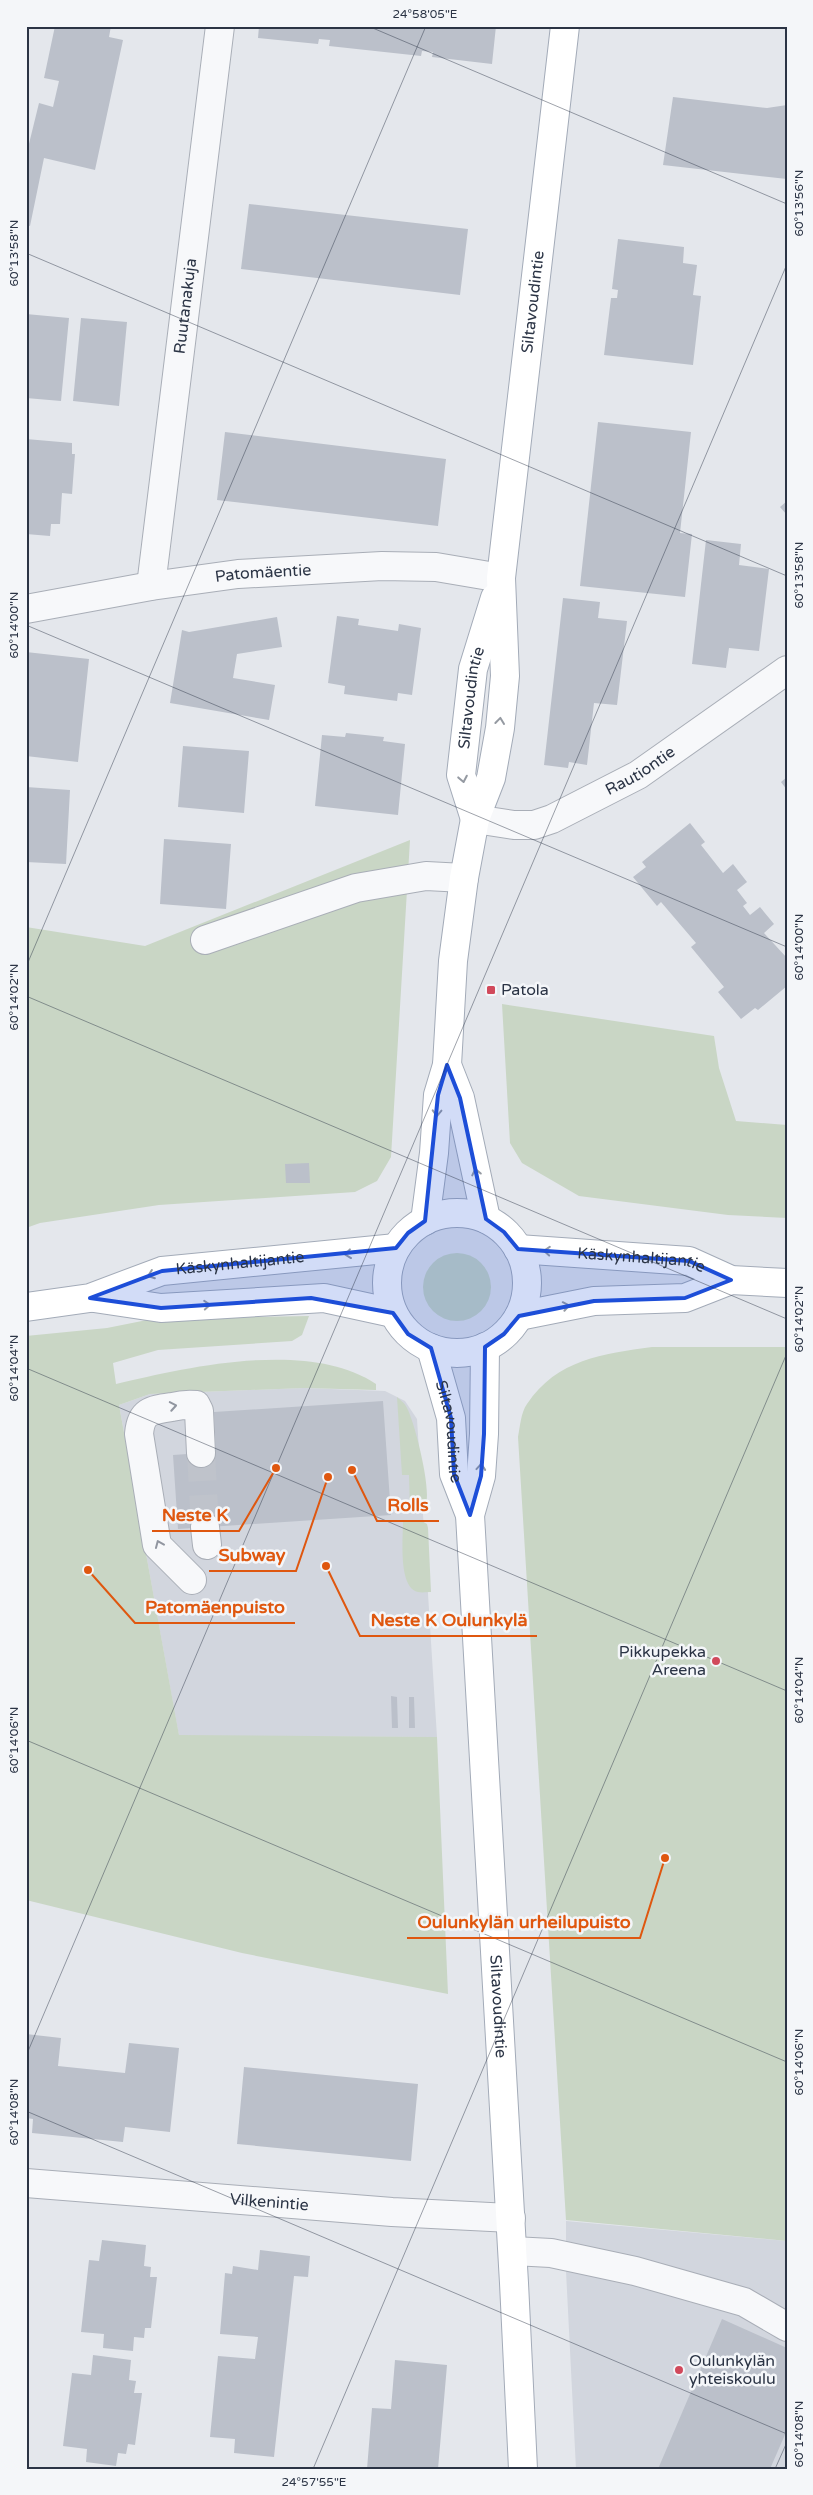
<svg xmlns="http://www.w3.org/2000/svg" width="813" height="2495" font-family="'Varela Round',sans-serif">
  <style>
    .built { fill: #d2d6de }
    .green { fill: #c9d6c5 }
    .building { fill: #bbc0ca }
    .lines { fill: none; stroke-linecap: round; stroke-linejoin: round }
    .minor-tunnel { stroke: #bfc3cb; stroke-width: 28; stroke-dasharray: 28 14; stroke-linecap: butt }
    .minor-casing { stroke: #a9aeb7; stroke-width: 30 }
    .major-casing { stroke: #a3abb8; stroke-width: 30 }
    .minor { stroke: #f7f8fa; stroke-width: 28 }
    .major { stroke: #fff; stroke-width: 28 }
    .oneway { stroke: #959aa2 }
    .oneway2 { stroke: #9196a0 }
    .marked { fill: #1d4ed8; fill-opacity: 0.2; stroke: #1d4ed8; stroke-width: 4; stroke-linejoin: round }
    .ticks { fill: none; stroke: #2b3445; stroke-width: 1; stroke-opacity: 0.45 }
    .poi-dot { fill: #d1495b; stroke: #f4f6f9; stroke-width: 2 }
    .labels { text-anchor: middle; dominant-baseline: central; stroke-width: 5; stroke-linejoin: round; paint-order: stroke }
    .street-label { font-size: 16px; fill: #2b3445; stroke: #f4f6f9 }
    .poi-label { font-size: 16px; fill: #2b3445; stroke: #f4f6f9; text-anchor: start }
    .leader { fill: none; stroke: #df570f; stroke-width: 2 }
    .callout-dot { fill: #df570f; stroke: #f4f6f9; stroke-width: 2 }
    .callout-label { font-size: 18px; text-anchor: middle; font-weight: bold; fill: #df570f; stroke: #f4f6f9; stroke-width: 5; stroke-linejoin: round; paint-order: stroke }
    .neatline { fill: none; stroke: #2b3445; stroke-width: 2 }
    .ticks-label { font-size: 12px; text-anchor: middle; fill: #2b3445 }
  </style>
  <rect width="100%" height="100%" fill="#e4e7ec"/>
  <!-- built -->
  <path class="built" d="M304,1388L385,1391L405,1401L417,1419L437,1737L179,1736L119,1405L150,1394Z
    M566,2221L787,2241V2469H576L566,2271Z"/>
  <!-- green -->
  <path class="green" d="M410,840L391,1157L377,1181L355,1192L159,1205L40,1223L26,1228V927L145,946Z
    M502,1004L714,1036L719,1068L736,1121L787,1125V1218L728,1215L579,1196L522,1163L510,1143Z
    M423 1287a34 34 0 1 1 68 0a34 34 0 1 1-68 0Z
    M309,1316L302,1335L292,1341L158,1350L113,1363L116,1384C188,1367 310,1339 376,1384V1390L304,1388L150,1394L119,1405L179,1735L437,1737L448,1994L242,1953L26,1900V1336L107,1328L152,1319Z
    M652,1347H787V2241L566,2220L518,1437C520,1427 521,1412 527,1404C557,1359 603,1354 652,1347Z
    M397,1397C400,1400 405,1403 407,1408C415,1423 431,1488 426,1503C424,1510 417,1510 410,1511L409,1475H402Z
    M420,1520L427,1524L428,1528L431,1592C427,1592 422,1593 418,1592C398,1588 403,1538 403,1522Z"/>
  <!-- building -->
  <path class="building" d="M55,26H111L109,37L123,40L95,170L44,158L30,226L26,225V156L39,103L53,107L59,81L44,78Z
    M259,26H496L492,64L432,57L433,52L422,51L421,56L329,46L330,40L319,39L318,44L258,38Z
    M673,97L767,108L787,105V179L663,165Z
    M249,204L468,229L460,295L241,269Z
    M618,239L684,247L683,263L697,265L693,295L701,296L693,365L604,355L611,298H617L618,290L612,289Z
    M26,314L69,318L61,401L26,398Z
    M81,318L127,322L119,406L73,401Z
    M598,422L691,432L680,533L692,534L685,597L580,586Z
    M225,432L446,459L438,526L217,500Z
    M26,439L72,443V454H75L72,494L62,493L60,524H51L50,536L26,534Z
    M787,501V515L780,507Z
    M706,540L741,544L739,565L769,569L759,651L729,648L726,668L692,664Z
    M563,598L600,602L598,618L627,621L617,705L594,703L587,765L569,762L568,768L544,765Z
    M337,616L359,619L358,625L398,631L399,624L421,628L412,695L398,693L397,701L344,694L345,686L328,683Z
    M277,617L282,647L237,654L233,678L275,685L269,720L170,703L182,630L189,632Z
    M26,652L89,659L78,762L26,756Z
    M346,733L384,737L383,741L405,744L398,815L315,806L322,735L345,737Z
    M183,746L249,751L244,813L178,807Z
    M787,777V790L781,782Z
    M26,787L70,790L66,864L26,862Z
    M690,823L705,842L701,845L723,873L733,864L747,882L737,890L747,903L743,906L750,915L760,907L774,924L764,933L787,958V986L758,1010L755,1008L741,1019L718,992L724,987L691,947L696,943L661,902L657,906L633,877L646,867L642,862Z
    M164,839L231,844L226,909L160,904Z
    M309,1163L310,1183H286L285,1164Z
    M383,1401L391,1515L178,1529L173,1455L216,1452L214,1412Z
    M391,1696L397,1697L398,1728H392Z
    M409,1697H414L415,1728H409Z
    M26,2034L61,2038L58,2066L125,2073L129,2043L179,2048L170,2132L125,2127L123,2142L32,2133L33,2119L26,2118Z
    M244,2067L418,2084L411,2161L237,2144Z
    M102,2240L146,2245L144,2266L151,2267L150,2277H157L151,2328H145L144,2338L134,2337L133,2351L103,2348L104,2334L81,2332L89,2260L99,2261Z
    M260,2250L310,2256L308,2277L294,2276L274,2457L234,2453L235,2439L210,2437L218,2356L255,2359L258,2337L220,2334L225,2273L232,2274L233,2266L258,2270Z
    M722,2319L787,2348V2430L770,2469H658Z
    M93,2355L131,2360L129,2380L136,2381L134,2393H142L135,2445L128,2444L126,2454L118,2453L116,2466L86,2462L87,2449L63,2446L72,2373L91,2375Z
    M395,2360L447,2365L438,2469H367L372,2408L391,2409Z"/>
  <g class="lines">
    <!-- minor-tunnel -->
    <path class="minor-tunnel" d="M201,1453L205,1527"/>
    <!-- minor casing -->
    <g class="minor-casing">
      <g id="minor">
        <path id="s1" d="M151,586L220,26"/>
        <path id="s2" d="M26,609L151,586L238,574L382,566L436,567L501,578"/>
        <path id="s3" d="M475,819L514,825H534L552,819L638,775L787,670"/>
        <path d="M205,940L356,888L426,876L464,878"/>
        <path d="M205,1527L207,1545"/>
        <path d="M192,1580L157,1545L139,1434C141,1411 151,1410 172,1407C180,1405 187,1404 196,1405L199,1411L201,1453"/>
        <path id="s4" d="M26,2183L392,2212L511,2218"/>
        <path d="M513,2251L551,2253L635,2271L744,2302L787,2327"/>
      </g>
    </g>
    <!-- major casing -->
    <g class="major-casing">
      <g id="major">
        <path id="s5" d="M475,819L461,775L473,669L495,598"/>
        <path d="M447,1065L460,1098L486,1219"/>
        <circle cx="457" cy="1283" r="70"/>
        <path id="s6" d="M425,1221L434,1153L438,1095L447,1065L453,961L464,878L475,819L491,778L500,728L505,676L501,578L565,26"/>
        <path id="s7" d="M518,1249L689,1261L731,1280L787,1283"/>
        <path d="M94,1298L161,1308L324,1298L393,1313"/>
        <path id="s8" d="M26,1307L90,1298L162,1271L396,1248"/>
        <path d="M519,1316L594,1301L685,1298L731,1280"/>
        <path id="s9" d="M431,1348L451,1418L454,1474L470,1515L514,2283L523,2469"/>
        <path d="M470,1515L481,1476L484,1434L485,1347"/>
      </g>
    </g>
    <!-- minor -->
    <use href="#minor" class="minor"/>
    <!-- major -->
    <use href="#major" class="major"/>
  </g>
  <!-- one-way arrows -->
  <defs><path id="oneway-chevron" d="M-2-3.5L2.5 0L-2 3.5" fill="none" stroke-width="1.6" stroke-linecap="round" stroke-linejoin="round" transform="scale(1.25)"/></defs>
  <g class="oneway">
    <use href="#oneway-chevron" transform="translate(500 721) rotate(-83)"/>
    <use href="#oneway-chevron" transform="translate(463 779) rotate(79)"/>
    <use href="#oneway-chevron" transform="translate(437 1113) rotate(92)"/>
    <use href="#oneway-chevron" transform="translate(476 1172) rotate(-102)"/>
    <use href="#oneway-chevron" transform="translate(547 1251) rotate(-176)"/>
    <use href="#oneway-chevron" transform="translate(348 1254) rotate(173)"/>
    <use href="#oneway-chevron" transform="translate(151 1275) rotate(160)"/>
    <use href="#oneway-chevron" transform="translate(207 1305) rotate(-4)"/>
    <use href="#oneway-chevron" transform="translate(566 1306) rotate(-11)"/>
    <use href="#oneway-chevron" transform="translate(481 1467) rotate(-85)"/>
  </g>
  <g class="oneway2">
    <use href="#oneway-chevron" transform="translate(173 1406) rotate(-10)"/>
    <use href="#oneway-chevron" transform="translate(159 1544) rotate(-113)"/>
  </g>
  <!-- marked area -->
  <path class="marked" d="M447,1065L460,1098L486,1219L504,1232L518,1249L689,1261L731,1280L685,1298L594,1301L519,1316L504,1334L485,1347L484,1434L481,1476L470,1515L454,1474L451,1418L431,1348L408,1334L393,1313L311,1298L161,1308L90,1298L162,1271L396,1248L408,1233L425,1221L438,1095Z"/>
  <!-- ticks -->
  <path class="ticks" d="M368,26L787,204M26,253L787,576M26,625L787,947M26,967L426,26M26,996L787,1319M26,1368L787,1691M26,1740L787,2062M26,2056L787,264M26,2111L787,2434M313,2469L787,1353M775,2469L787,2442"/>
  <!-- markers -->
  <g class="poi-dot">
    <rect x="486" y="985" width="10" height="10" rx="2.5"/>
    <circle cx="716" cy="1661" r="5"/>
    <circle cx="679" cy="2370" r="5"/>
  </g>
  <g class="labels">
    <!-- street labels -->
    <g class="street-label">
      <text stroke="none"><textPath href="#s6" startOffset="929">Siltavoudintie</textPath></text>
      <text stroke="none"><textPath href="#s1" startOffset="282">Ruutanakuja</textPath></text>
      <text stroke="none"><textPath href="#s2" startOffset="240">Patomäentie</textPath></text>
      <text stroke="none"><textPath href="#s5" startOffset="124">Siltavoudintie</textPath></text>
      <text stroke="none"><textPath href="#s3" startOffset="179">Rautiontie</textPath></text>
      <text stroke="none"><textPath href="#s7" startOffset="124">Käskynhaltijantie</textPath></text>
      <text stroke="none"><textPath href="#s8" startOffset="220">Käskynhaltijantie</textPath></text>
      <text stroke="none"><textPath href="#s9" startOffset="86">Siltavoudintie</textPath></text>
      <text stroke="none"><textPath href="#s9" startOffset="665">Siltavoudintie</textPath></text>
      <text stroke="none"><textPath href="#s4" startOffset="244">Vilkenintie</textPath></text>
    </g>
    <!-- poi labels -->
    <g class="poi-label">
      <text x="501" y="990">Patola</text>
      <text x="706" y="1652" text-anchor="end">Pikkupekka<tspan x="706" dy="18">Areena</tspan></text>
      <text x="689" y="2361">Oulunkylän<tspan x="689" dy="18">yhteiskoulu</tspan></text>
    </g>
  </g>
  <!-- callouts -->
  <path class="leader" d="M352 1470L377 1521H439M276 1468L239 1531H152M328 1477L296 1571H209M88 1570L135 1623H295M326 1566L360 1636H537M665 1858L640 1938H407"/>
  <g class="callout-dot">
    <circle cx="352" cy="1470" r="5"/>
    <circle cx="276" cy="1468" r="5"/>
    <circle cx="328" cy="1477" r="5"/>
    <circle cx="88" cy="1570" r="5"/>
    <circle cx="326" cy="1566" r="5"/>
    <circle cx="665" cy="1858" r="5"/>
  </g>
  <g class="callout-label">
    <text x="408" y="1511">Rolls</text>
    <text x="195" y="1521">Neste K</text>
    <text x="252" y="1561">Subway</text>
    <text x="215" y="1613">Patomäenpuisto</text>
    <text x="449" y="1626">Neste K Oulunkylä</text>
    <text x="524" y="1928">Oulunkylän urheilupuisto</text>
  </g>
  <!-- border -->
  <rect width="813" height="2495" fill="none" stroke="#f4f6f9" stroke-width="55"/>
  <rect x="28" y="28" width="758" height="2440" class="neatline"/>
  <g class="ticks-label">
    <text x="425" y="18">24°58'05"E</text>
    <text transform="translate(799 203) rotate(-90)" y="4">60°13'56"N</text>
    <text transform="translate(14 253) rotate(-90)" y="4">60°13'58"N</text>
    <text transform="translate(799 575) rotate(-90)" y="4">60°13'58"N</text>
    <text transform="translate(14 625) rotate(-90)" y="4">60°14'00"N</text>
    <text transform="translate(799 947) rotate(-90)" y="4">60°14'00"N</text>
    <text transform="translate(14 997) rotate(-90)" y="4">60°14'02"N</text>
    <text transform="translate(799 1319) rotate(-90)" y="4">60°14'02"N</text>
    <text transform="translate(14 1368) rotate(-90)" y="4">60°14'04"N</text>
    <text transform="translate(799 1690) rotate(-90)" y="4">60°14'04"N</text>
    <text transform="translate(14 1740) rotate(-90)" y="4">60°14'06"N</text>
    <text transform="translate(799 2062) rotate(-90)" y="4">60°14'06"N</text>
    <text transform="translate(14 2112) rotate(-90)" y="4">60°14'08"N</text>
    <text transform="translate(799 2434) rotate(-90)" y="4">60°14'08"N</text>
    <text x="314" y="2486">24°57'55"E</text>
  </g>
</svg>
